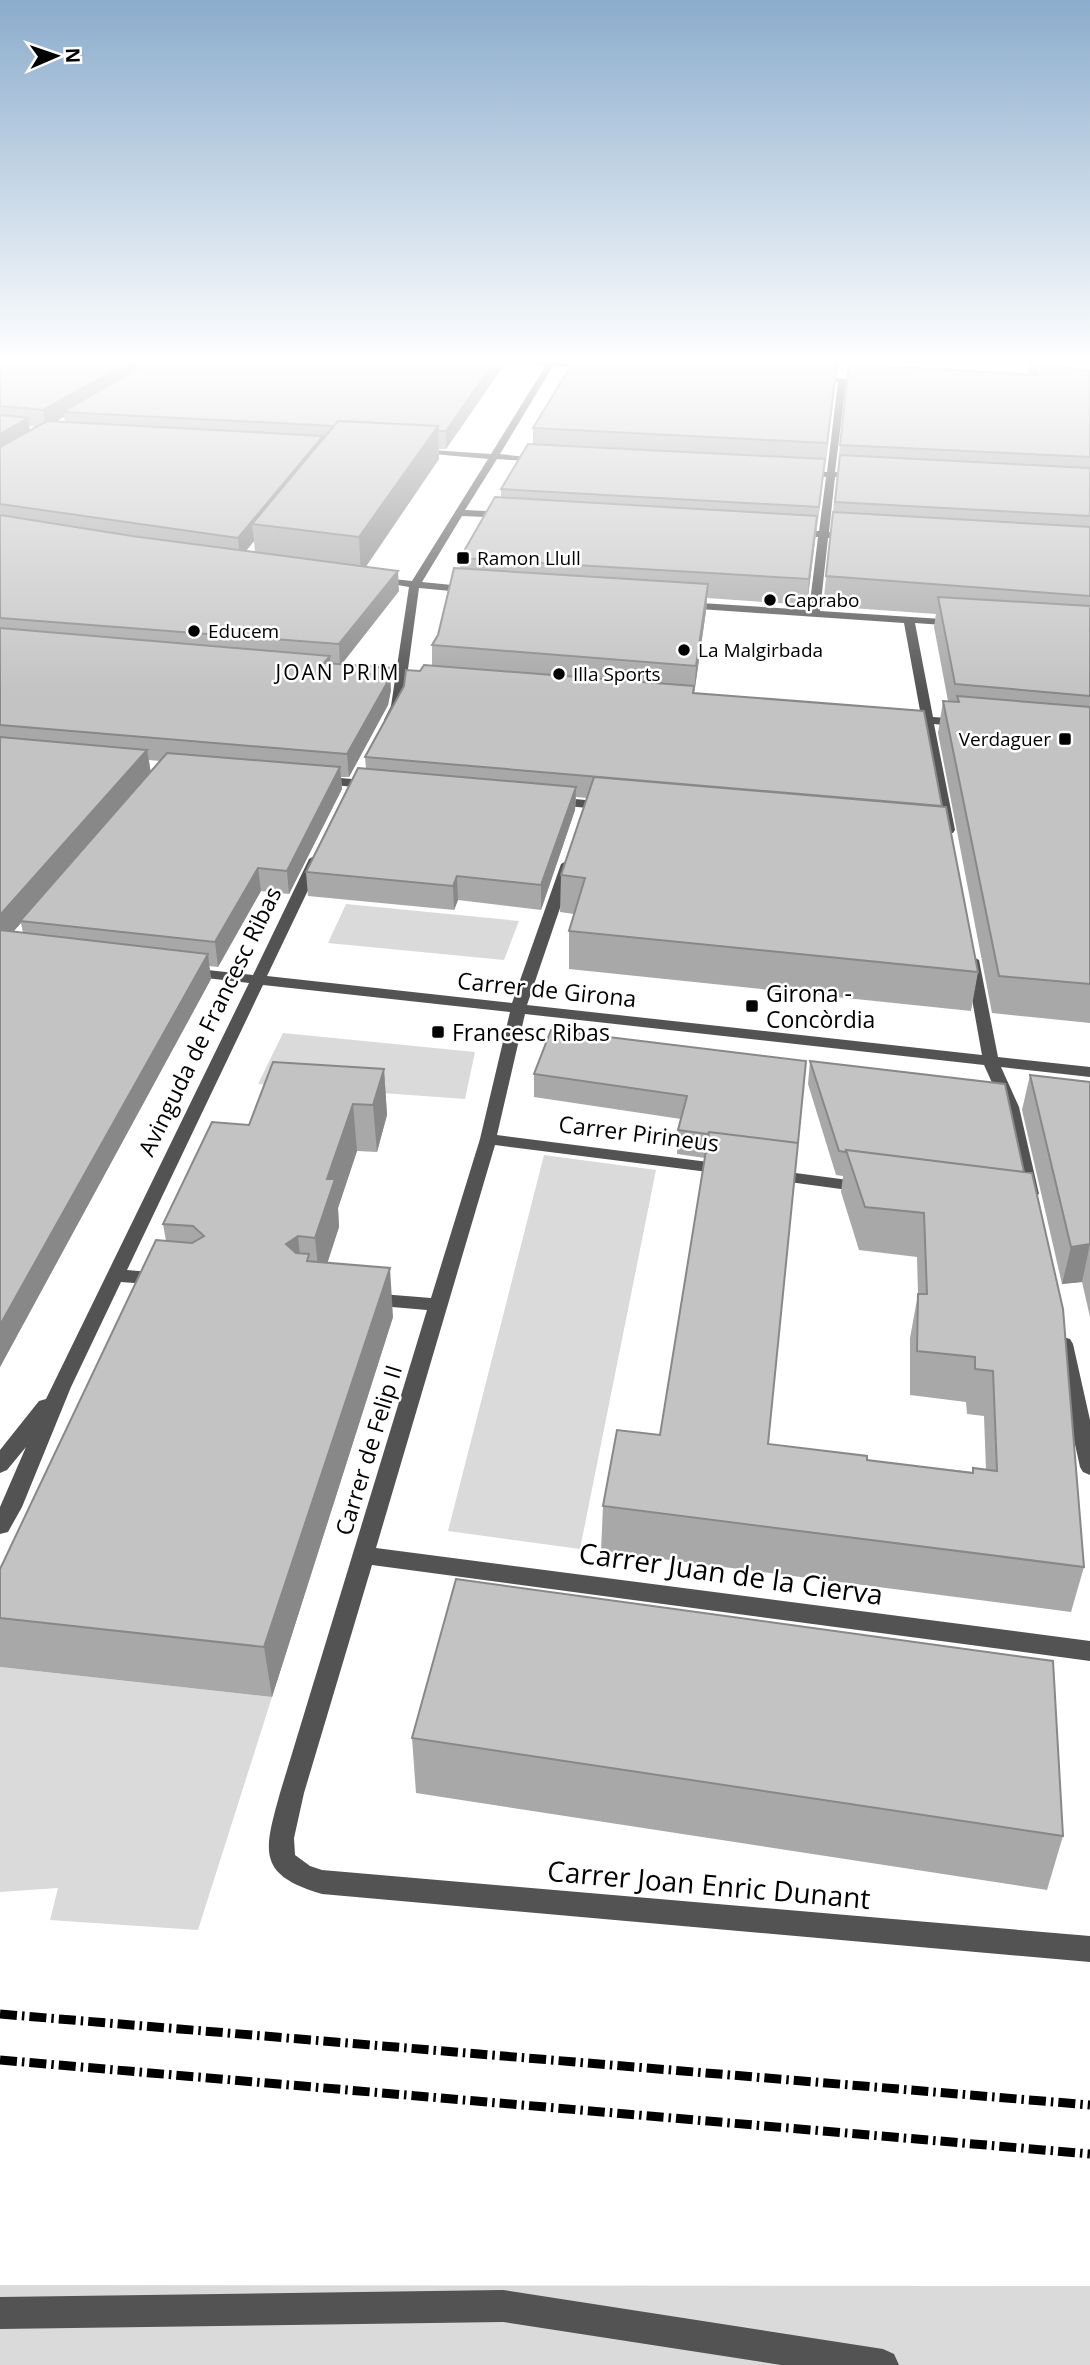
<svg xmlns="http://www.w3.org/2000/svg" width="1090" height="2365" font-family="'Open Sans',sans-serif">
  <style>
    .green { fill: #dadada }
    .lines { fill: none; stroke-linecap: round; stroke-linejoin: round }
    .minor { fill: #535353; fill-rule: evenodd }
    .rail { stroke: #000; stroke-width: 9; stroke-dasharray: 17 5 2.5 5; stroke-linecap: butt }
    .wall { fill: #a8a8a8; fill-rule: evenodd }
    .shaded-wall { fill: #888 }
    .building { fill: #c3c3c3; stroke: #888; stroke-width: 2 }
    .poi-dot { fill: #000; stroke: #fff; stroke-width: 2.5 }
    .labels { text-anchor: middle; dominant-baseline: central; stroke-width: 5; stroke-linejoin: round; paint-order: stroke }
    .far-poi-label { font-size: 19px; fill: #000; stroke: #fff; text-anchor: start }
    .far-neighbourhood-label { font-size: 21px; letter-spacing: 2px; fill: #000; stroke: #fff }
    .street-label { font-size: 23px; fill: #000; stroke: #fff }
    .poi-label { font-size: 23px; fill: #000; stroke: #fff; text-anchor: start }
    .near-street-label { font-size: 28px; fill: #000; stroke: #fff }
  </style>
  <rect width="100%" height="100%" fill="#fff"/>
  <!-- green -->
  <path class="green" d="M346,904L519,921L504,960L328,943Z
    M283,1033L475,1052L465,1099L258,1084Z
    M544,1155L656,1170L580,1549L448,1531Z
    M0,1667L272,1697L198,1930L50,1920L58,1888L0,1892Z
    M0,2285L1090,2286V2365H0Z"/>
  <g class="lines">
    <!-- minor -->
    <path class="minor" d="M522,362H560L596,366L592,368L553,366L500,454L545,459L541,462L497,459L465,510L508,512L513,515L508,518L462,516L422,582L472,587L477,590L472,593L419,588L403,706L394,723H386L384,720L391,706L409,587L369,580L374,577L412,581L488,459L412,452L416,449L491,454L546,365Z
      M813,376L876,382L872,384L846,383L835,472L864,476L860,479L835,477L829,532L854,533L859,536L854,539L828,538L820,611L957,620L962,623L957,626L915,623L933,717L963,719L969,723L963,727L934,724L955,830L953,833H943L941,830L922,723L903,722L897,718L903,714L921,716L904,623L685,608L680,605L685,602L809,610L818,537L791,536L786,533L791,530L819,531L826,477L796,473L800,470L827,472L838,382L810,380Z
      M318,776L374,781L380,785L374,789L314,783V777Z
      M552,797L608,802L614,806L608,810L547,804V798Z
      M316,855L323,859L267,976L512,1003L561,864L568,860L575,864L527,1005L982,1055L965,960L972,956L979,960L998,1057L1090,1067V1077L1001,1067L1019,1107L1039,1194L1030,1199L1021,1194L1003,1107L984,1065L525,1014L497,1135L724,1164L733,1169L724,1174L495,1145L376,1548L1090,1641V1661L372,1565L304,1793L294,1838L295,1855L310,1866L322,1870L1090,1936V1962L322,1894C256,1875 264,1851 280,1793L427,1310L369,1305L360,1299L369,1293L431,1298L480,1139L510,1012L263,985L127,1270L161,1273L170,1279L161,1285L121,1282L71,1387L22,1507L8,1532L0,1534V1507L26,1447L7,1470L0,1473V1450L39,1401L46,1399L249,983L189,976L182,972L189,968L253,975L309,859Z
      M773,1170L863,1182L872,1187L863,1192L767,1179L764,1175Z
      M1063,1337L1070,1339L1073,1344L1090,1420V1475L1083,1472L1080,1467L1053,1344L1056,1339Z
      M503,2290L883,2349L894,2354L899,2365H781L503,2322L0,2329V2297Z"/>
    <!-- rail -->
    <path class="rail" d="M0,2014L1090,2105
      M0,2060L1090,2154"/>
  </g>
  <!-- wall -->
  <path class="wall" d="M0,362H506L446,449H439V459L366,566L399,591L342,664L391,690L388,705L349,777H341L342,789L289,894L261,891L218,967L209,966L211,979L0,1367ZM63,417H64L65,422H55ZM29,426L37,427L30,430ZM254,541L255,552L246,551ZM149,760L160,761L150,772ZM21,923L23,933L13,932Z
    M1029,362H1049L1073,368L1090,371V1023L992,1013L938,733L943,701H948L934,627L936,614L823,606L840,445L1028,374Z
    M835,387L807,605L707,598L706,611L694,693L942,806L978,972L971,1011L569,969V931L574,914L560,912L561,875L587,798L576,797L575,810L541,910L458,900L454,910L308,896L306,872L366,769L365,757L420,671L432,665V645L438,635L460,568V558L501,498V489L533,444V428Z
    M806,1061L768,1444L867,1460L972,1472L973,1468L986,1470L984,1416L967,1414L966,1402L910,1395V1338L918,1294L917,1257L859,1250L841,1192L843,1176L836,1175L808,1084L810,1061L1005,1084L1084,1567L1071,1612L601,1551L603,1506L660,1435L705,1158L677,1154L678,1130L681,1119L534,1097V1074Z
    M384,1069L387,1115L377,1152L357,1151L338,1208L339,1227L327,1263L393,1317L272,1697L0,1667V1569L166,1241L163,1224L249,1125Z
    M1030,1075L1090,1082V1317L1082,1282L1062,1284L1022,1110Z
    M412,1738L1063,1836L1047,1890L416,1793Z"/>
  <!-- shaded-wall -->
  <path class="shaded-wall" d="M129,362H159L63,412L64,417L45,427L43,410Z
    M494,362H506L446,449V431Z
    M837,363L835,387L825,469L827,443Z
    M28,418L31,436L0,454V434Z
    M438,426L439,459L361,574L359,537Z
    M323,436L325,453L252,524L254,541L240,558L238,538Z
    M825,459L823,479L817,528L819,507Z
    M817,516L815,539L807,605L809,579Z
    M398,571L399,591L340,666L339,644Z
    M708,584L706,611L694,695L696,666Z
    M330,656L331,677L324,663Z
    M390,668L391,690L388,705L349,777L347,754Z
    M147,750L151,773L20,921L21,923L4,942L0,943V915Z
    M340,767L342,789L289,894L287,871Z
    M576,787L575,810L541,910V885Z
    M258,868L261,891L218,967L215,942Z
    M457,876L458,900L454,910L453,886Z
    M208,954L211,979L0,1367V1325Z
    M384,1069L387,1115L377,1152L373,1105Z
    M353,1104L357,1151L338,1208L339,1227L320,1286L315,1238L327,1179Z
    M298,1236L303,1284L286,1244Z
    M1090,1244L1082,1282L1062,1284L1071,1247Z
    M390,1268L393,1317L272,1697L264,1647Z"/>
  <!-- building -->
  <path class="building" d="M0,362H129L43,410L0,406Z
    M149,362H494L446,431H438V426L338,421L334,426L63,412Z
    M573,362L837,363L827,443L533,428Z
    M1033,362H1049L1073,368L1090,371V457L840,445L849,364L1038,375Z
    M0,415L28,418L0,434Z
    M47,421L323,436L238,538L0,504V447Z
    M338,421L438,426L359,537L252,524Z
    M528,444L825,459L819,507L501,489Z
    M840,455L1090,468V516L835,502Z
    M495,497L817,516L809,579L460,558Z
    M833,512L1090,527V596L826,576Z
    M0,515L132,536L398,571L339,644L0,618Z
    M454,568L708,584L696,666L432,645L438,635Z
    M938,597L1090,606V696L955,684Z
    M0,628L330,656L324,663L390,668L387,683L347,754L0,725Z
    M424,665L694,686L693,693L924,711L942,806L365,757L404,686L406,670L420,671Z
    M957,696L1090,707V984L999,976L943,701L959,702Z
    M0,737L147,750L0,915Z
    M167,753L340,767L287,871L258,868L215,942L20,921Z
    M358,768L576,787L541,885L457,876L453,886L306,872Z
    M594,777L946,807L978,972L569,931L585,878L561,875Z
    M0,930L208,954L0,1325Z
    M551,1030L806,1061L798,1143L709,1132L708,1134L678,1130L687,1096L534,1074Z
    M810,1061L1005,1084L1024,1172L846,1150V1152L839,1151Z
    M273,1062L384,1069L373,1105L353,1104L327,1179H335L315,1238L298,1236L286,1244L296,1253L309,1254L307,1261L390,1268L264,1647L0,1618V1569L156,1240L192,1243L204,1236L193,1226L163,1224L212,1122L249,1125Z
    M1030,1075L1090,1082V1244L1071,1247Z
    M709,1132L798,1143L768,1444L867,1456V1460L973,1473V1468L997,1471L993,1371L975,1369V1357L917,1351L918,1294H927L924,1213L865,1207L846,1150L1032,1173L1063,1309L1084,1567L603,1506L617,1430L660,1435Z
    M456,1579L1053,1661L1063,1836L412,1738Z"/>
  <!-- sky -->
  <linearGradient id="sky" x2="0" y2="1"><stop stop-color="#8baccc"/><stop offset="0.52" stop-color="#fff"/><stop offset="1" stop-color="#fff" stop-opacity="0"/></linearGradient>
  <rect width="1090" height="693" fill="url(#sky)"/>
  <!-- markers -->
  <g class="poi-dot">
    <rect x="456" y="551" width="14" height="14" rx="3.5"/>
    <circle cx="770" cy="600" r="7"/>
    <circle cx="194" cy="631" r="7"/>
    <circle cx="684" cy="650" r="7"/>
    <circle cx="559" cy="674" r="7"/>
    <rect x="1058" y="732" width="14" height="14" rx="3.5"/>
    <rect x="745" y="999" width="14" height="14" rx="3.5"/>
    <rect x="431" y="1025" width="14" height="14" rx="3.5"/>
  </g>
  <g class="labels">
    <!-- far-poi labels -->
    <g class="far-poi-label">
      <text x="477" y="558">Ramon Llull</text>
      <text x="784" y="600">Caprabo</text>
      <text x="208" y="631">Educem</text>
      <text x="698" y="650">La Malgirbada</text>
      <text x="573" y="674">Illa Sports</text>
      <text x="1051" y="739" text-anchor="end">Verdaguer</text>
    </g>
    <!-- far-neighbourhood labels -->
    <g class="far-neighbourhood-label">
      <text x="338" y="672">JOAN PRIM</text>
    </g>
    <!-- street labels -->
    <g class="street-label">
      <text transform="translate(547 989) rotate(6)">Carrer de Girona</text>
      <text transform="translate(209 1021) rotate(-64)">Avinguda de Francesc Ribas</text>
      <text transform="translate(639 1133) rotate(7)">Carrer Pirineus</text>
      <text transform="translate(368 1450) rotate(-73)">Carrer de Felip II</text>
    </g>
    <!-- poi labels -->
    <g class="poi-label">
      <text x="766" y="993">Girona -<tspan x="766" dy="26">Concòrdia</tspan></text>
      <text x="452" y="1032">Francesc Ribas</text>
    </g>
    <!-- near-street labels -->
    <g class="near-street-label">
      <text transform="translate(731 1573) rotate(8)">Carrer Juan de la Cierva</text>
      <text transform="translate(709 1884) rotate(5)">Carrer Joan Enric Dunant</text>
    </g>
  </g>
  <!-- north arrow -->
  <g transform="translate(56 56) rotate(88)" stroke="#ffffff" stroke-width="5" paint-order="stroke">
  <path d="M0-5L12 26L0 18L-12 26Z" fill="#000000"/>
  <text y="-10" font-size="19" font-weight="bold" text-anchor="middle" fill="#000000">N</text>
  </g>
</svg>
